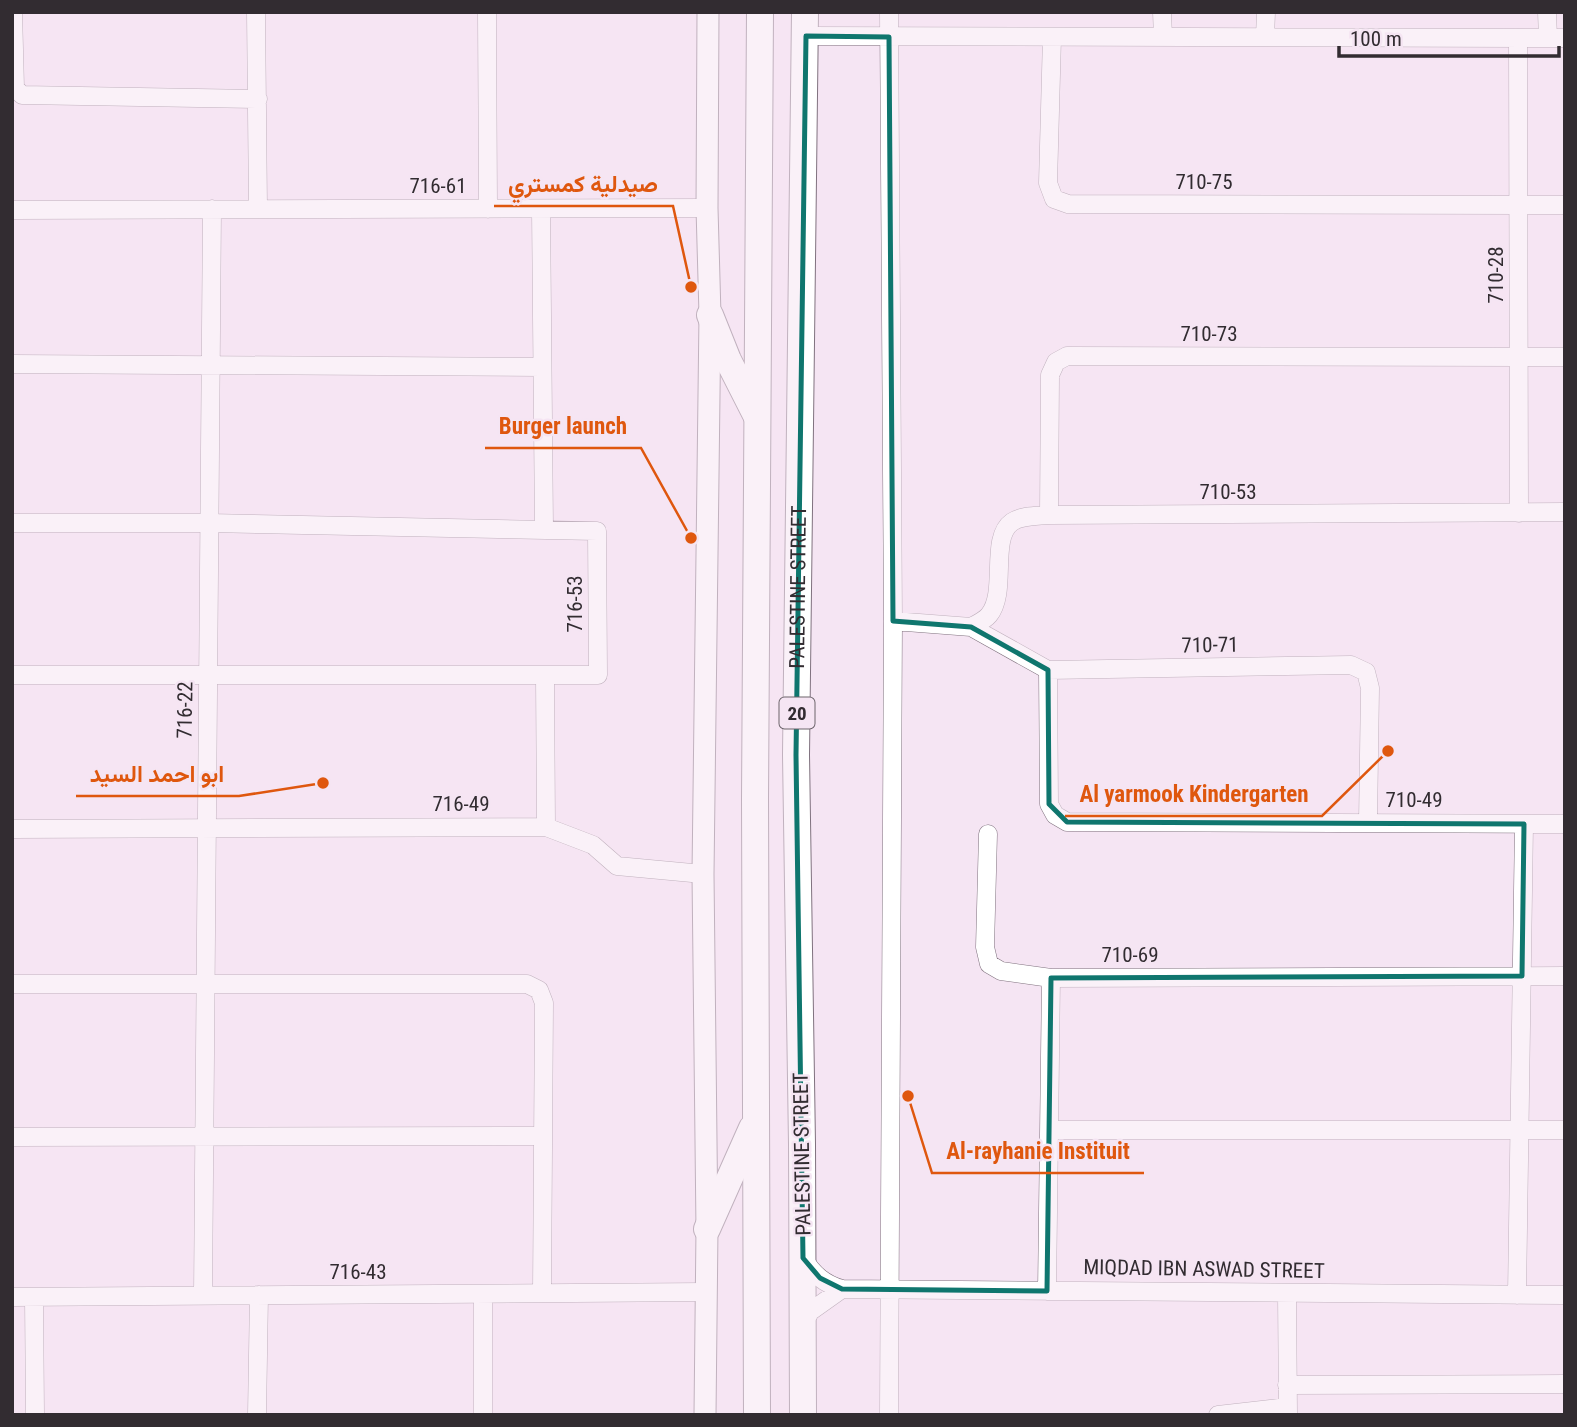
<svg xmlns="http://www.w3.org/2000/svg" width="1577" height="1427" font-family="'Roboto Condensed',Vazirmatn,sans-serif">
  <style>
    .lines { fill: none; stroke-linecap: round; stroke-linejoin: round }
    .minor-casing { stroke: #80727f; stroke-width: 19 }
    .tertiary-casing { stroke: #80727f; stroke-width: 23 }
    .primary-casing { stroke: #80727f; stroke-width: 28 }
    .minor { stroke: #fff; stroke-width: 18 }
    .tertiary { stroke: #fff; stroke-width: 21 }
    .primary { stroke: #fff; stroke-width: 26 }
    .marked { fill: none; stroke: #0f766e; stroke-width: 5; stroke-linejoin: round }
    .labels { text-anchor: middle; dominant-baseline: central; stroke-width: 5; stroke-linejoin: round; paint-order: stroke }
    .shield { fill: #f5e5f3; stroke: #6c646b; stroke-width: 2 }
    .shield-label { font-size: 19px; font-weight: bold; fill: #322c31 }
    .street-label { font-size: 21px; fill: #322c31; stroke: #f5e5f3 }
    .leader { fill: none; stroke: #df570e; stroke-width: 2.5 }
    .callout-dot { fill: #df570e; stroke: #f5e5f3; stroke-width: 2.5 }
    .callout-label { font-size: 23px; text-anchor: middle; font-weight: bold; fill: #df570e; stroke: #f5e5f3; stroke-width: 5; stroke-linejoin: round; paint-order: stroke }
  </style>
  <rect width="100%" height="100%" fill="#f5e5f3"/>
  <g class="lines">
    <!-- minor casing -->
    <g class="minor-casing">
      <path id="minor" d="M13,12L15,88L22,95L258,99
        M256,12L258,209
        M487,12L488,209
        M1162,12L1163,37
        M1547,12L1548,38
        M806,36L1565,38
        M1052,37L1048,183L1054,199L1068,204L1565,205
        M1265,37L1266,12
        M1518,38L1519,513
        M541,209L544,529
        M12,210L707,208
        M12,364L542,367
        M1049,515L1050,375L1056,362L1067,356L1565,357
        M12,523H209L597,531L598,675H12
        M893,621L971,627L1048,670
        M971,627C977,624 985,620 989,615C1008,592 989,538 1012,522C1022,515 1037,516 1049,515L1565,512
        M545,675L546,827
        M1368,823L1370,688L1366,672L1351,665L1048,670L1049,804L1055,815L1067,822L1565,824
        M12,829L546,827L593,845L617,866L703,874
        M988,834L985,947L989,964L1001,971L1051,978
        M12,984H527L539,990L544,1003L542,1293
        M1050,1130H1565
        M12,1137L542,1136
        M803,1258C813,1274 824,1284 842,1289L1565,1295
        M1047,1291L1051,978L1565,976
        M1287,1293L1288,1415
        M1517,1295L1524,824
        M203,1296L212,209
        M12,1297L705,1292
        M34,1297L35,1415
        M803,1322L811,1311L842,1289
        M1287,1385L1565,1384
        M257,1415L259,1295
        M483,1415V1294
        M889,1415L893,621L889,12
        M1218,1415L1287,1407"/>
    </g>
    <!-- tertiary casing -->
    <g class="tertiary-casing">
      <path id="tertiary" d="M705,1415L707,1229L703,874L710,315L707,208L708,12"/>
    </g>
    <!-- primary casing -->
    <g class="primary-casing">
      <g id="primary">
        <path d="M710,315L728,360L756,415"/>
        <path d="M707,1229L752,1128"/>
        <path d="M757,1415L755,799L760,12"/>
        <path id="s1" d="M803,1415L802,1144L796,755L805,12"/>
      </g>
    </g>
    <!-- minor -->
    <use href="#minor" class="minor"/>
    <!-- tertiary -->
    <use href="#tertiary" class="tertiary"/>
    <!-- primary -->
    <use href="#primary" class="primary"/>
  </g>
  <!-- marked area -->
  <path d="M0 0H1577V1427H0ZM806,36L889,37L893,621L971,627L1048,670L1049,804L1067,822L1524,824L1522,976L1051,978L1047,1291L842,1289L820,1278L803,1258L796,755Z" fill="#f5e5f3" fill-opacity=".55" fill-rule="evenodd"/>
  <path class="marked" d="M806,36L889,37L893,621L971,627L1048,670L1049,804L1067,822L1524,824L1522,976L1051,978L1047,1291L842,1289L820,1278L803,1258L796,755Z"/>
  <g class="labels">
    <!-- shield labels -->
    <rect class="shield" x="779.5" y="697.5" width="35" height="31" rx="5"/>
    <g class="shield-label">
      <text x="797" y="713">20</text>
    </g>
    <!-- street labels -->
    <g class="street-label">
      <text x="1204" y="182">710-75</text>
      <text x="438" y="186">716-61</text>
      <text transform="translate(1496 275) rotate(-90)">710-28</text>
      <text x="1209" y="334">710-73</text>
      <text x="1228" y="492">710-53</text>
      <text stroke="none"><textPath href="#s1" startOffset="828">PALESTINE STREET</textPath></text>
      <text transform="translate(575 604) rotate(-90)">716-53</text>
      <text transform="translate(1210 645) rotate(-1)">710-71</text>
      <text transform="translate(185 710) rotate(-89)">716-22</text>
      <text x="1414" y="800">710-49</text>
      <text x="461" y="804">716-49</text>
      <text x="1130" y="955">710-69</text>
      <text transform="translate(802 1154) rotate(-91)">PALESTINE STREET</text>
      <text transform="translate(1204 1269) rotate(1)">MIQDAD IBN ASWAD STREET</text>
      <text x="358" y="1272">716-43</text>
    </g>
  </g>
  <!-- callouts -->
  <path class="leader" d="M691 287L673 206H494M691 538L641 448H485M323 783L239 796H76M1388 751L1322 816H1065M908 1096L932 1173H1144"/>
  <g class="callout-dot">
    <circle cx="691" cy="287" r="7"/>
    <circle cx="691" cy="538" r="7"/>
    <circle cx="323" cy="783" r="7"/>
    <circle cx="1388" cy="751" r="7"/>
    <circle cx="908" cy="1096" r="7"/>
  </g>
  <g class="callout-label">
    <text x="583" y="192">صيدلية كمستري</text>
    <text x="563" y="434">Burger launch</text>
    <text x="157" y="782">ابو احمد السيد</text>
    <text x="1194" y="802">Al yarmook Kindergarten</text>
    <text x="1038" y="1159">Al-rayhanie Instituit</text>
  </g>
  <!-- border -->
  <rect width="1577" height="1427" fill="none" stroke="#322c31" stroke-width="28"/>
  <!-- scale -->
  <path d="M1339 46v10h220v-10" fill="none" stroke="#322c31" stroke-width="3.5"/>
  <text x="1350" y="46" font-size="21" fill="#322c31" stroke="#f5e5f3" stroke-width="5" paint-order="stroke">100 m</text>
</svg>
